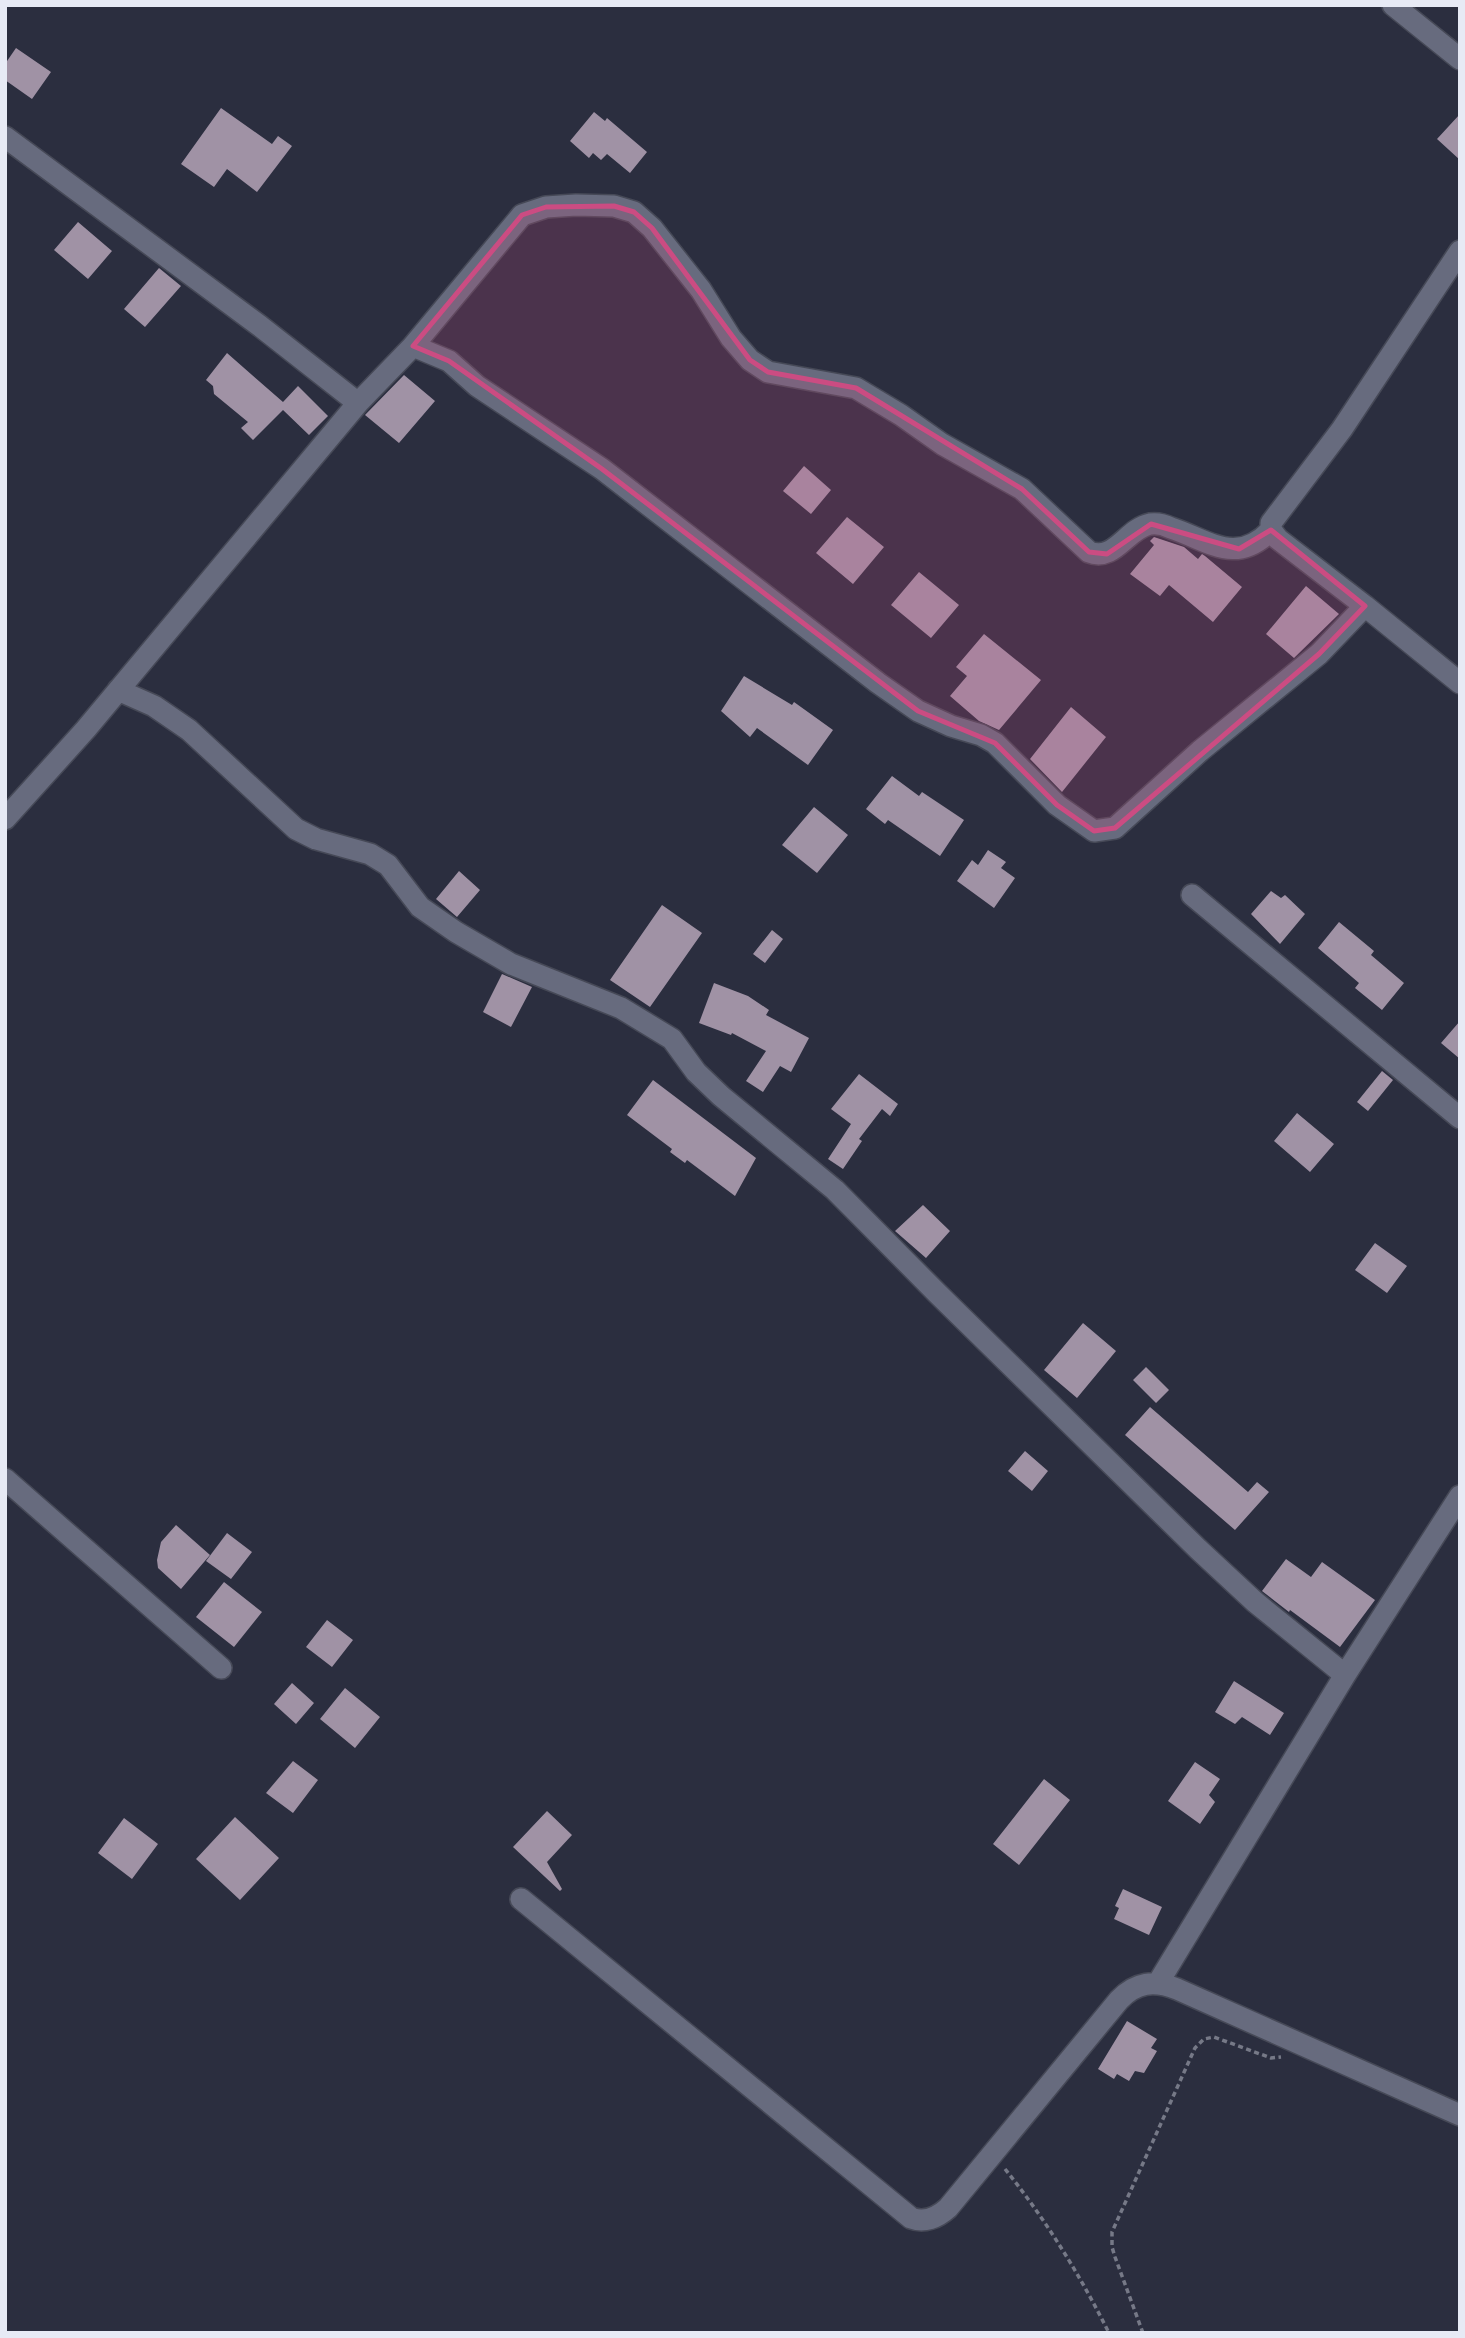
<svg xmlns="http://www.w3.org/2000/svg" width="1465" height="2338" font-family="Roboto,sans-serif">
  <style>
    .building { fill: #a092a5 }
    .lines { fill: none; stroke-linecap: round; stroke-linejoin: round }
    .minor-casing { stroke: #464957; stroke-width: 24 }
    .path { stroke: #767987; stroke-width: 3.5; stroke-dasharray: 5 3.5; stroke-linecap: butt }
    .minor { stroke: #676b7e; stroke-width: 21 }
    .marked { fill: #cb4c82; fill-opacity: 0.2; stroke: #cb4c82; stroke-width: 5; stroke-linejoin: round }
  </style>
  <rect width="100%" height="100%" fill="#2b2e3f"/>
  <!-- building -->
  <path class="building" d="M16,48L51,72L32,99L5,80V64Z
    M221,108L272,144L278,136L292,146L257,192L227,169L214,187L181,164Z
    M594,112L605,121L607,118L647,152L630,173L607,154L601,160L593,153L589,158L570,141Z
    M1460,114V160L1437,139Z
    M78,222L112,251L88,279L54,250Z
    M159,268L181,286L145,327L124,309Z
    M227,353L283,402L298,386L328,416L309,435L283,410L253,440L241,428L248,422L214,394L213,386L206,380Z
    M404,375L435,401L399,443L365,415Z
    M804,466L831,490L811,514L783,491Z
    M847,517L884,547L853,584L816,553Z
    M1154,537L1184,547L1198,559L1202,554L1205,556L1242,587L1213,622L1169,585L1160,596L1130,574L1154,545L1150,541Z
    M919,572L959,605L931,638L891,605Z
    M1306,586L1339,614L1294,658L1266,634Z
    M984,634L1041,680L999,730L979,721L950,696L967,676L956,667Z
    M744,676L792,705L794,702L833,730L808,765L757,728L750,737L721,711Z
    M1071,707L1106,737L1062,792L1030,759Z
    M892,776L919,796L922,792L964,820L940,856L888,820L885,824L866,809Z
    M814,807L848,835L817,873L782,845Z
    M988,850L1006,862L1001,868L1015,878L994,908L957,881L972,860L978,865Z
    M459,871L480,890L457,917L436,899Z
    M1271,891L1281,898L1285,895L1305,914L1280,944L1251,914Z
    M662,905L702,933L650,1007L610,980Z
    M1339,922L1374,951L1371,955L1404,983L1382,1010L1355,988L1359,983L1318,948Z
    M772,930L783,939L765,963L753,954Z
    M502,974L532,987L511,1027L483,1012Z
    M714,983L748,996L769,1010L766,1015L809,1038L791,1072L780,1066L763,1092L746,1081L766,1051L732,1033L731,1035L699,1023Z
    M1460,1021V1059L1441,1043Z
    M1382,1071L1393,1080L1368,1111L1357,1102Z
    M859,1074L898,1104L890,1116L882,1109L859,1139L862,1141L843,1169L828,1159L851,1124L831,1109Z
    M653,1080L756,1158L735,1196L687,1160L685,1163L670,1152L672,1149L627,1115Z
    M1297,1113L1334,1144L1310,1172L1274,1141Z
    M923,1205L950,1231L926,1258L895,1231Z
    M1375,1243L1407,1266L1387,1293L1355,1270Z
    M1083,1323L1116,1351L1077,1398L1044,1370Z
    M1146,1367L1169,1390L1156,1403L1133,1380Z
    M1150,1407L1248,1492L1257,1482L1269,1492L1235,1530L1125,1435Z
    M1025,1451L1048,1471L1032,1491L1008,1471Z
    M176,1525L210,1555L181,1589L158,1568L157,1560L161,1542Z
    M227,1533L252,1552L231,1579L206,1561Z
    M1286,1559L1311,1577L1322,1562L1375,1600L1340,1647L1290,1610L1289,1612L1262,1591Z
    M224,1582L262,1612L234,1647L196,1617Z
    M327,1620L353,1640L332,1667L306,1647Z
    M1234,1681L1284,1713L1270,1735L1242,1717L1235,1724L1215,1712Z
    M292,1683L314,1703L296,1724L274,1704Z
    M345,1688L380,1717L355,1748L320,1719Z
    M293,1761L318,1780L293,1813L266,1793Z
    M1195,1762L1220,1779L1209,1795L1215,1802L1200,1824L1168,1801Z
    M1044,1779L1070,1800L1019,1865L993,1844Z
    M547,1811L572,1835L547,1862L562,1889L560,1891L513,1847Z
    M235,1817L279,1858L240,1900L196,1859Z
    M124,1818L158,1844L132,1879L98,1853Z
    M1123,1889L1162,1907L1149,1935L1114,1919L1119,1908L1115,1906Z
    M1127,2021L1157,2039L1151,2048L1157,2051L1144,2073L1135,2071L1129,2081L1117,2074L1114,2079L1098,2069Z"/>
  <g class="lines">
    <!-- minor casing -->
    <g class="minor-casing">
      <path id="minor" d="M1393,5L1460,59
        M5,137L260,326L358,403
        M413,346L522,215L546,207L576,205L614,206L634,212L652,228L701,290L731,338L750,360L768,372L856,388L901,415L942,444L1022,489L1089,552C1115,562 1126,529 1150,524C1157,523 1165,525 1171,528C1210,541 1236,566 1271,530
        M1365,606L1460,683
        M118,690L154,706L189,730L296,829L316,839L370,854L388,865L420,907L456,932L511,964L621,1008L672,1039L696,1072L721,1096L835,1190L937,1293L1198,1549L1255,1602L1345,1675
        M5,819L86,729L358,403L413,346L449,361L477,386L602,469L878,683L918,711L951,726L981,735L995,743L1057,805L1094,831L1115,828L1200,751L1319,654L1365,606L1278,539L1271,530V523L1342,429L1460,251
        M1192,895L1460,1118
        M5,1479L221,1668
        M521,1899L911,2218C924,2223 937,2218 948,2208L1119,2000C1136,1982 1154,1980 1177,1989L1460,2115
        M1158,1983L1345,1675L1460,1496"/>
    </g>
    <!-- path -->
    <path class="path" d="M1005,2169C1046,2220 1080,2275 1109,2333
      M1143,2333L1115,2257L1112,2247V2232L1195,2048L1204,2039L1214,2037L1271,2058L1281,2057"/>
    <!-- minor -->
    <use href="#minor" class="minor"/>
  </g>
  <!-- marked area -->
  <path class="marked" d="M614,206L634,212L652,228L750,360L768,372L856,388L1022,489L1089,552L1107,554L1151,524L1239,549L1271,530L1365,606L1319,654L1115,828L1094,831L1057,805L995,743L918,711L602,469L449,361L413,346L522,215L546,207Z"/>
  <!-- border -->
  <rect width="1465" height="2338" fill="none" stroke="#e7eaf5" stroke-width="14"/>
</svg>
